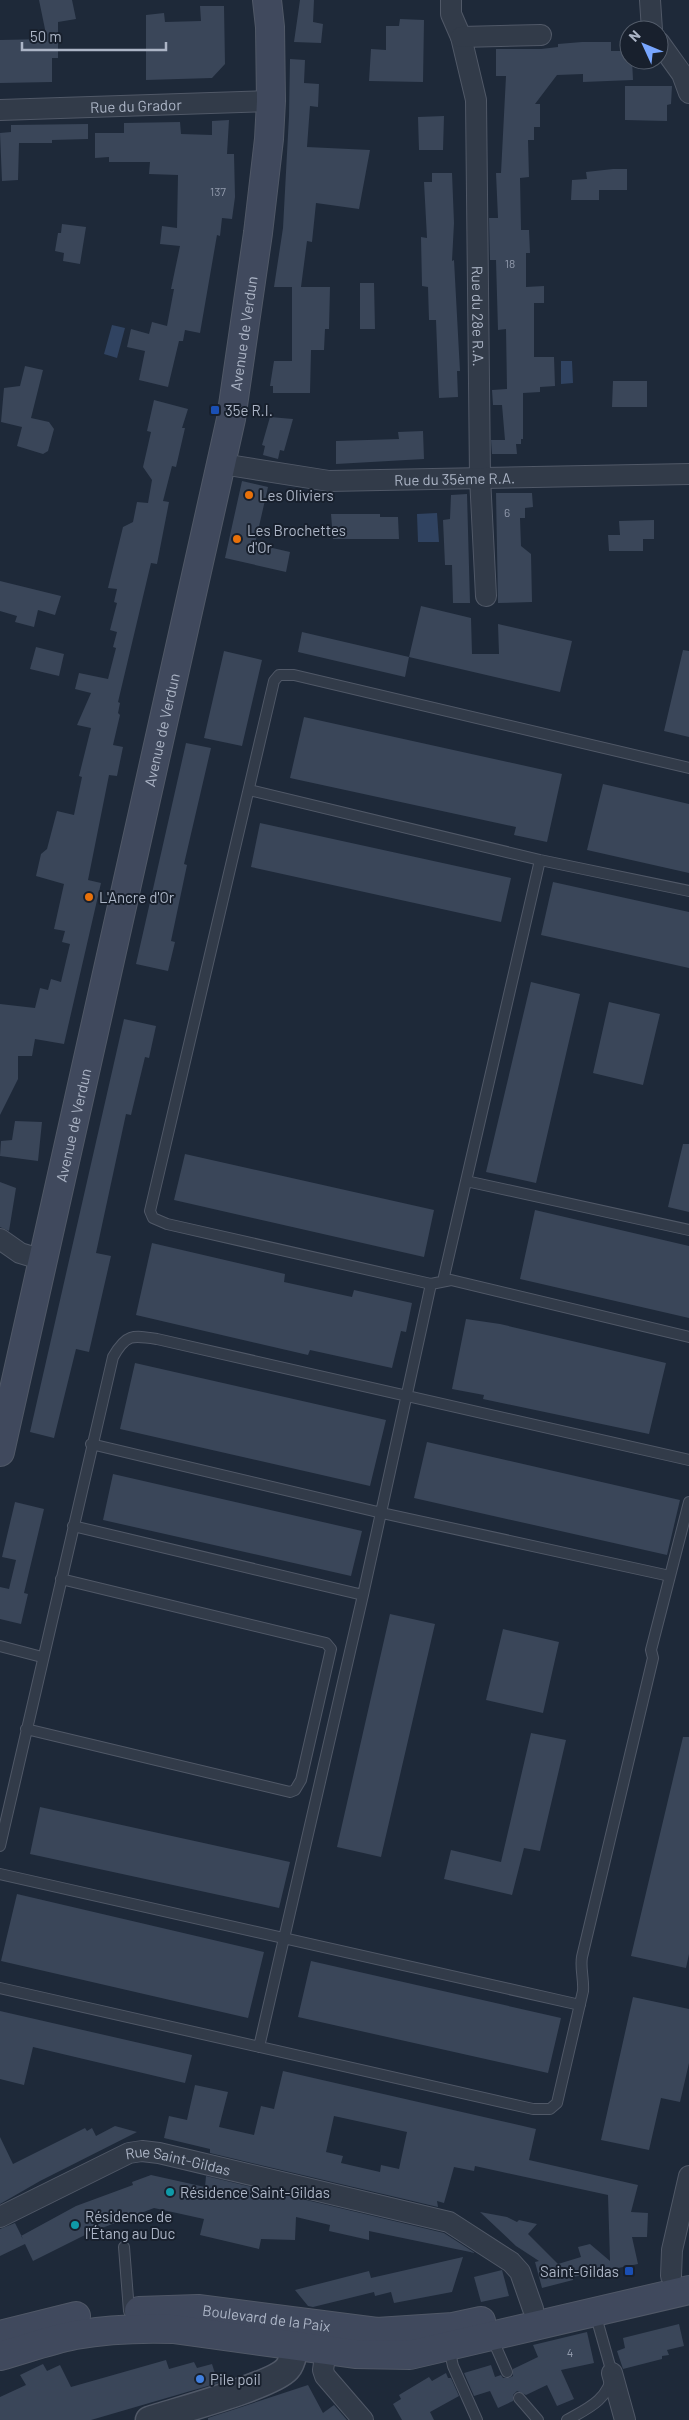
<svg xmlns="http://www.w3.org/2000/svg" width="689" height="2420" font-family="Barlow,sans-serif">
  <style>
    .water { fill: #304361 }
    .building { fill: #3a4659; fill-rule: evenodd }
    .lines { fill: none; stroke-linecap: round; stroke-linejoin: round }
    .service-casing { stroke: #505867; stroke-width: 12 }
    .minor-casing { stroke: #505867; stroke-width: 22 }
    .tertiary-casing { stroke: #505867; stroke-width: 29 }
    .secondary-casing { stroke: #505867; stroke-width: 30 }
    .service { stroke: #323b49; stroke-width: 10 }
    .minor { stroke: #323b49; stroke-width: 20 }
    .tertiary { stroke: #323b49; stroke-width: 26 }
    .secondary { stroke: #40495d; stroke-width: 28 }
    .transit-dot { fill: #1a4fb4; stroke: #18202d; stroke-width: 2 }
    .food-dot { fill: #e8710a; stroke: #18202d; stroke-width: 2 }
    .culture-dot { fill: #0f9aa8; stroke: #18202d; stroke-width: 2 }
    .shop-dot { fill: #3f7fe0; stroke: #18202d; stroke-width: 2 }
    .labels { text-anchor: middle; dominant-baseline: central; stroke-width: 4; stroke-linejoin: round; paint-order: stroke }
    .number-label { font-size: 12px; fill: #9099ab }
    .street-label { font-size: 15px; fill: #acb5c6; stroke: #18202d }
    .poi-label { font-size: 15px; fill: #acb5c6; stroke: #18202d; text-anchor: start }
  </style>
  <rect width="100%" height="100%" fill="#1e2939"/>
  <!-- water -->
  <path class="water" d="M112,325L125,328L117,358L104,354Z
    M561,361H572L573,383L561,384Z
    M437,513L439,542H418L417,514Z"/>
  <!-- building -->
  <path class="building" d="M39,0H72L76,19L58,22V58H52V82L0,83V40L47,39Z
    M300,0H314L313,22L323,24L321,43L294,42Z
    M200,6H224L225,64L212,78L146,80V15L164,13L165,22L201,21Z
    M400,19L424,20L423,82L369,81L371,49L386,50V26H399Z
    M582,42H611V51H629V60H632L633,80L583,82V74L557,75L535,104H540V127H534V140H528L529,177L520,178L521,230H529L530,253H526V287L544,286V303H534V357H554L555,386L540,387V392L523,393V439H521V444H516L517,454H492L491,440H505L502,405H493L492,390L507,389L506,329L498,330L496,260H490L489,218H498L496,173H501L506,76H496V49H541L558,47V44Z
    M290,59L305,60L304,83L319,84L318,107L310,106L307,147L370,150L359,209L316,203L312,242L307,241L301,287H330L329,329H325L324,350H311L310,393H273V386H270L274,361H292V287H274L283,228L289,116Z
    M625,86H672L671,104L667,105V121L625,120Z
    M444,116L443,150H419L418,117Z
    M229,120L227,154H234L235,197L232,219L222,218L220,236L217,235L200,333L185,330L183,341H179L168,387L139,380L145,351L127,347L131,329L149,334L152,322L167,326L174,289H171L180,246L160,244L162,226L177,228L178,175L149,174L150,162H109V157L95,158V133H124V123L180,122L181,134L212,135V121Z
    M88,124V139L52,140V143H19L18,180L2,181L0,133L11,132V125Z
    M613,169H627V190H599V200H571L572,180L587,179L586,172Z
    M432,173H452L454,223L452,261L454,260L459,353L460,371H457L458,397L439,398L436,320H429L428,287L422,286L421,237L427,238L424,182H432Z
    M62,224L86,227L80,264L63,261L64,253L55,251L58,233H61Z
    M360,283H374L375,329H360Z
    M25,366L43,370L31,418L49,422L54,429L48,451L43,454L17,446L22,427L1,422L4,388L20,386Z
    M613,381H647V407H612Z
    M154,400L188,409L182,428H185L176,467L172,466L163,501L169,502L157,564L151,563L118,702L120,703L118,713L120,715L113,745L123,747L117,776L109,775L88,880L101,883L64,1044L35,1039L32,1056H18V1079L0,1115V1004L35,1008L40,988L48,990L51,979L61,982L70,944L62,942L65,931L54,929L64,884L36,876L41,854L47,849L57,811L74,815L82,777L79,776L91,728L77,725L91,693L75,689L79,673L108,679L116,648L113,647L117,632L110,630L117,603L114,602L117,589L108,588L123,527L133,522L137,502L148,503L152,480L143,467L151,432L147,431Z
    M270,417L293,419L284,451L280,450L278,459L263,455L265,446L262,445Z
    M423,431L424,459L336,464V441L399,439L398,432Z
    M242,481L268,487L255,544L290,552L286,572L225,558Z
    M496,493H532L533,507L525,508V518H520L521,546L531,554L532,602L498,603Z
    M467,494L470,603H453L452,565H445L443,520L450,519L451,495Z
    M331,514H380V517H398L399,539H333Z
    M654,520V539H643V551H609L608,535H620L619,521Z
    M0,581L61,596L55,615L38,610L34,627L15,622L17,616L0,611Z
    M421,606L471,618L472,654H499L498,624L572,641L560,692L409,657Z
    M302,632L409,657L405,677L298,652Z
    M36,647L64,654L59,676L30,669Z
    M683,650L689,651V737L664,731Z
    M224,651L262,660L242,746L204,738Z
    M304,717L562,774L547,842L514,835L516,827L290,778Z
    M186,743L211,748L184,864L187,865L171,941L175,942L168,971L136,964Z
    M603,784L689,804V873L587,850Z
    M260,823L511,878L501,922L251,867Z
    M553,882L689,912V968L541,935Z
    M531,982L580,994L536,1183L486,1172Z
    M609,1002L660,1014L643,1085L593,1073Z
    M124,1019L156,1026L149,1058L145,1057L131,1115L126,1114L96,1253L111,1256L89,1352L76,1349L54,1438L30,1432Z
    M15,1121L42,1122L38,1161L0,1156L1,1141L12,1140Z
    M683,1144H689V1212L668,1207Z
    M185,1154L434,1210L424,1257L174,1200Z
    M0,1182L16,1188L9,1231L0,1227Z
    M535,1210L689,1246V1318L520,1279Z
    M152,1243L285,1274L284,1282L352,1297L354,1290L412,1303L406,1332L401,1331L392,1368L310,1350L308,1355L136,1315Z
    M466,1319L500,1324L666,1363L649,1434L483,1399L484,1395L452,1389Z
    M135,1363L386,1420L370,1486L120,1429Z
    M427,1442L680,1500L667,1555L414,1498Z
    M113,1474L362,1531L351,1576L103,1520Z
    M15,1502L44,1509L24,1593L28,1594L21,1624L0,1619V1587L9,1589L16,1560L2,1557Z
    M390,1614L435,1624L381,1857L337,1847Z
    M503,1629L559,1642L543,1713L486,1700Z
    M531,1733L566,1740L540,1851L524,1848L512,1895L444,1879L451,1850L501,1862Z
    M683,1737H689V1954L686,1968L631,1956Z
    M40,1807L290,1862L279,1908L30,1854Z
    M17,1894L264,1952L248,2018L1,1961Z
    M311,1961L561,2018L548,2073L298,2017Z
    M633,1997L689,2009V2063L680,2102L661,2098L649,2150L601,2140Z
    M0,2011L192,2055L185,2083L33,2047L24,2085L0,2079Z
    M283,2071L536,2129L529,2160L638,2185L631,2212L648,2213L647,2237H632L638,2264L573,2277V2280L542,2288L535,2262L539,2261L516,2246L480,2212L507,2217L517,2222L519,2220L537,2224L528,2234L558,2264L581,2257L578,2247L590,2244L610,2261L608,2195L475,2166L474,2171L454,2167L444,2203L437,2201L438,2207L210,2153V2149L164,2138L169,2116L187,2120L195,2085L228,2092L219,2127L254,2135L261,2106L274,2109ZM334,2116L407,2132L399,2169L381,2165L380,2172L341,2163L343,2156L326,2152Z
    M115,2126L137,2132L40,2181L0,2204V2137L13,2164L85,2128L87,2131L92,2128L96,2136Z
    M151,2175L205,2187L206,2176L444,2233L475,2253L369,2231V2240L329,2231L330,2225L296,2217L295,2240L261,2239L259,2249L200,2235L204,2219L154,2208L89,2233L33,2261L25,2244L0,2256V2229L15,2223L23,2239L21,2236L76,2206L133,2185L132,2182Z
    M463,2257L452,2292L394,2303L391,2292L375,2296L374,2292L313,2307L308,2306L295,2290L369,2271L371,2278Z
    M502,2270L509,2296L481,2302L474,2277Z
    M679,2324L684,2346L667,2350L669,2355L662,2356V2359L623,2369L617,2351L625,2348L623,2338Z
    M587,2332L594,2363L561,2370L574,2399L557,2406L547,2385L526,2395L517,2391L513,2395V2401L498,2408L490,2391L474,2396L464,2373L491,2365L495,2377L501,2375L503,2378H509L513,2376V2369L538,2357L533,2345Z
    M166,2360L169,2369L194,2362L197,2368L212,2364L218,2383L91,2420H0V2397L26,2385L20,2375L43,2364L47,2371L60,2365L71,2387Z
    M446,2373L448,2378H451L459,2396L430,2412L434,2420H402L393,2404L401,2399L399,2395L429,2377L432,2381Z
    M308,2385L323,2413L334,2405L347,2420H208V2418Z"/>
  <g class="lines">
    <!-- service casing -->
    <g class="service-casing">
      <path id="service" d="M689,768L294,675H279L274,681L150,1211L153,1218L167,1224L431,1284L451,1280L689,1337
        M249,790L540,860L689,891
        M466,1181L689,1230
        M443,1281L540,860
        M91,1444L382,1513L670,1576
        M73,1526L363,1595
        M0,1646L42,1657
        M26,1729L290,1792L295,1790L301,1780L331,1649L326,1643L61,1579
        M0,1846L113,1357C126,1334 132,1335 157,1339L689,1460
        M0,1874L580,2005
        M0,1988L533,2109H550L557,2103L583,1991C584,1979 580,1968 582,1957L653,1658L651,1650L689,1502
        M259,2047L363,1595L431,1284
        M124,2247L129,2311
        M492,2338L507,2372
        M449,2348L453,2366L477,2420
        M519,2398L538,2420
        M567,2420C587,2409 610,2399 612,2373L595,2313"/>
    </g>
    <!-- minor casing -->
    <g class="minor-casing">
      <g id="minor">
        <path id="s1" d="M451,0V14L461,37L476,100L480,477L486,596"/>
        <path d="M650,0L652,30"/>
        <path d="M461,37L541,35"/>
        <path d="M659,42L682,74L689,93"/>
        <path id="s2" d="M0,110L271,101"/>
        <path id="s3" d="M222,464L329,481L689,474"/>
        <path d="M0,1239L20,1253L43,1260"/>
        <path id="s4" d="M0,2217L129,2153L142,2151L159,2153L449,2222L511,2262L520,2272L533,2309"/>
        <path d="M671,2276L672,2250L689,2176"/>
        <path d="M326,2350L323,2370L325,2376L363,2420"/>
        <path d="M612,2373L625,2420"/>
      </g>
    </g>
    <!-- tertiary casing -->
    <g class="tertiary-casing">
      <path id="tertiary" d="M149,2420C176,2411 272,2386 287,2369C296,2359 294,2337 296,2324"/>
    </g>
    <!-- secondary casing -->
    <g class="secondary-casing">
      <g id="secondary">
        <path id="s5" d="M0,1452L231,419L258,233L269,139L271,101L270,27L267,0"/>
        <path id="s6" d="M139,2311L198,2309L377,2332L453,2327L481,2321"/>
        <path d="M0,2335L76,2316"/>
        <path d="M0,2356C25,2349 50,2340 75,2335C108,2329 140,2328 173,2329L355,2354L410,2355L689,2290"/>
      </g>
    </g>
    <!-- service -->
    <use href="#service" class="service"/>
    <!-- minor -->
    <use href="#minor" class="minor"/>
    <!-- tertiary -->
    <use href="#tertiary" class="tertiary"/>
    <!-- secondary -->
    <use href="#secondary" class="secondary"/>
  </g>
  <!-- markers -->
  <g class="transit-dot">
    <rect x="210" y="405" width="10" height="10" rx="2.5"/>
    <rect x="624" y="2266" width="10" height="10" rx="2.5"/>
  </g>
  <g class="food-dot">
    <circle cx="249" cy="495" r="5"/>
    <circle cx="237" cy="539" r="5"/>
    <circle cx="89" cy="897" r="5"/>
  </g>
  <g class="culture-dot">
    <circle cx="170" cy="2192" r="5"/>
    <circle cx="75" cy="2225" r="5"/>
  </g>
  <circle class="shop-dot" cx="200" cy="2379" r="5"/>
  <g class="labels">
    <!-- number labels -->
    <g class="number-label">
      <text x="218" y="191">137</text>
      <text x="510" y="263">18</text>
      <text x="507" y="512">6</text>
      <text x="570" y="2352">4</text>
    </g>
    <!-- street labels -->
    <g class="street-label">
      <text stroke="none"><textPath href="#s2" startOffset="136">Rue du Grador</textPath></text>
      <text stroke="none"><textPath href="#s1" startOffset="320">Rue du 28e R.A.</textPath></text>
      <text stroke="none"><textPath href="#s5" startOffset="1145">Avenue de Verdun</textPath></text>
      <text stroke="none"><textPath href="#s3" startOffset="234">Rue du 35ème R.A.</textPath></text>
      <text stroke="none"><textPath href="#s5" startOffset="740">Avenue de Verdun</textPath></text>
      <text stroke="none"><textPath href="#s5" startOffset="335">Avenue de Verdun</textPath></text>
      <text stroke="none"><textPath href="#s4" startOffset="194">Rue Saint-Gildas</textPath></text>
      <text stroke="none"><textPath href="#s6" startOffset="128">Boulevard de la Paix</textPath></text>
    </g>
    <!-- poi labels -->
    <g class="poi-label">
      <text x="225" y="410">35e R.I.</text>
      <text x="259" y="495">Les Oliviers</text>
      <text x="247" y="530">Les Brochettes<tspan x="247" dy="17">d'Or</tspan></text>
      <text x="99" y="897">L'Ancre d'Or</text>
      <text x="180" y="2192">Résidence Saint-Gildas</text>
      <text x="85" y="2216">Résidence de<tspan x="85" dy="17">l'Étang au Duc</tspan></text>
      <text x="619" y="2271" text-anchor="end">Saint-Gildas</text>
      <text x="210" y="2379">Pile poil</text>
    </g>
  </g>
  <!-- north arrow -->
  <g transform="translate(644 45) rotate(314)"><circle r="24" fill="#18202d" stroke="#535c6a"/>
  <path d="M0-4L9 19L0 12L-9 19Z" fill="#78a6ff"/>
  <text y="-8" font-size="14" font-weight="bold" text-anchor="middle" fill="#acb5c6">N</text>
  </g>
  <!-- scale -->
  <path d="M22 42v8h144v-8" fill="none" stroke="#acb5c6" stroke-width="2.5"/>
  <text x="30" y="42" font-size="15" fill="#acb5c6" stroke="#18202d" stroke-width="4" paint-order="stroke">50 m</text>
</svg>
